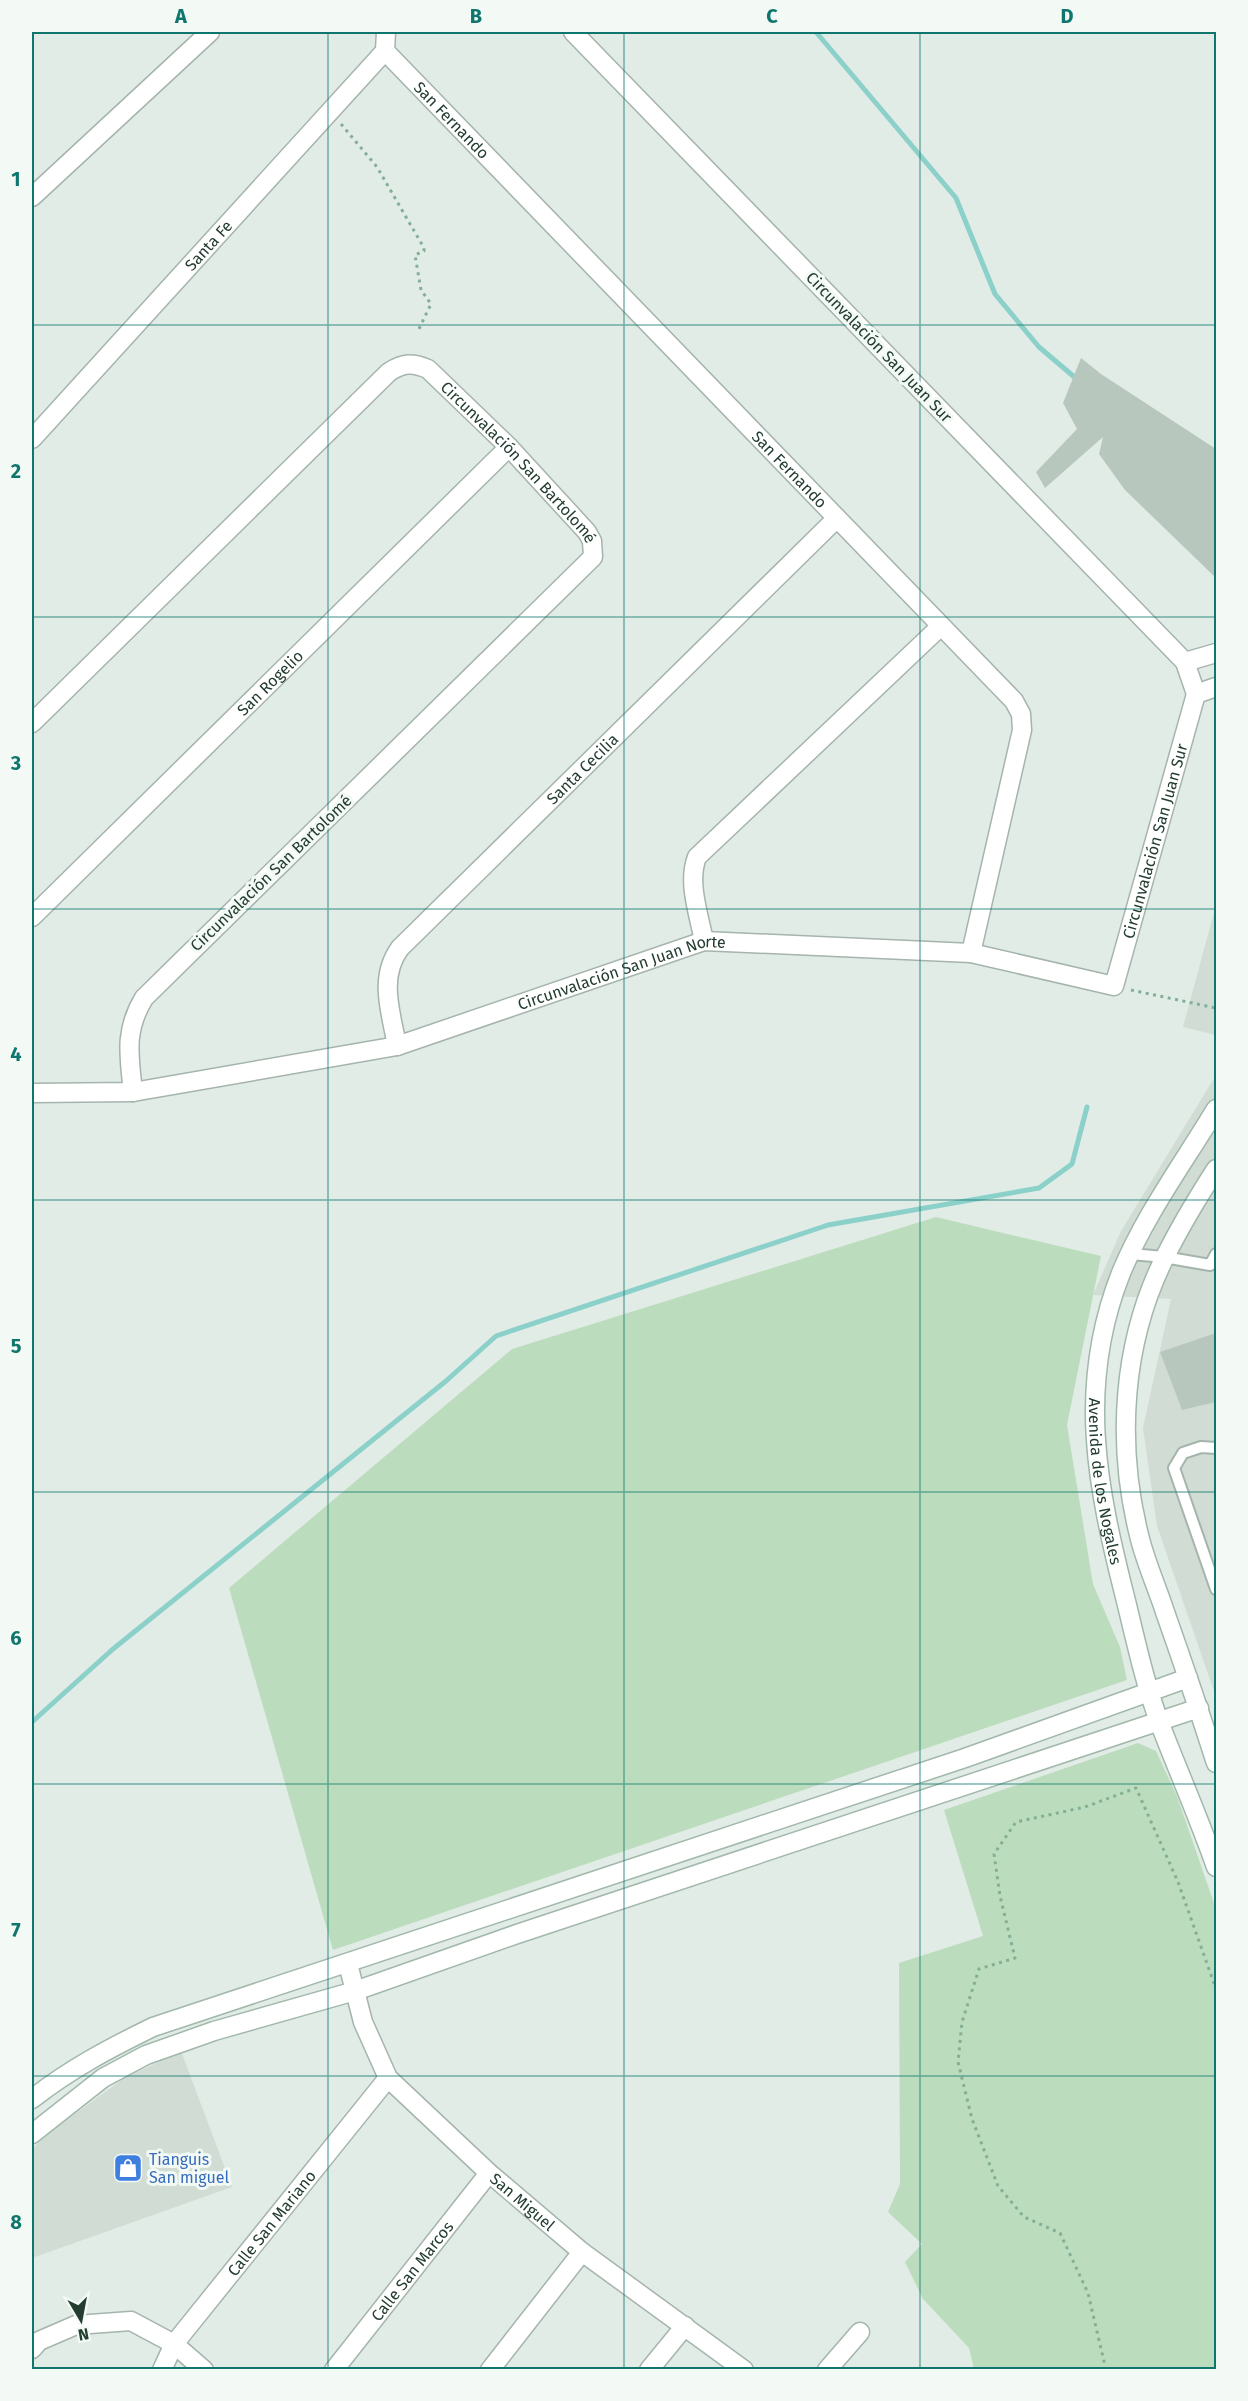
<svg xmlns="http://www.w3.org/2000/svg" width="1248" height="2401" font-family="'Fira Sans',sans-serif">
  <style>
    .built { fill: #d1dcd4 }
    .green { fill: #bcddbd }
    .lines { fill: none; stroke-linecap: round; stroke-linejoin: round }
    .stream { stroke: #8cd0ca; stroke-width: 5 }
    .building { fill: #b8c7be }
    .service-casing { stroke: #a5b4ac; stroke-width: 14 }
    .minor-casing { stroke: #a5b4ac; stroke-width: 21 }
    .secondary-casing { stroke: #a1b8ab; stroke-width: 21 }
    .path { stroke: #83af97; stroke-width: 3; stroke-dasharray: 3 4.5; stroke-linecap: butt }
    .service { stroke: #fff; stroke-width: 10 }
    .minor { stroke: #fff; stroke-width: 18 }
    .secondary { stroke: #fff; stroke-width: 18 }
    .grid { fill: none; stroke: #0f766e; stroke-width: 1.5; stroke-opacity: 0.55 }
    .labels { text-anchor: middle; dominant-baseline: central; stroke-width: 6; stroke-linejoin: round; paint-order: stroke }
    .street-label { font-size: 16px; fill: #233d30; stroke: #f3f9f4 }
    .shop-label { font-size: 16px; fill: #366cbe; stroke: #f3f9f4; text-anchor: start }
    .neatline { fill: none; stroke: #0f766e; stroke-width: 2 }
    .grid-label { font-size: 20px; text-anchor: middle; font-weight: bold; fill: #0f766e }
  </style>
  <rect width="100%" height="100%" fill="#e2ece6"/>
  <!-- built -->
  <path class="built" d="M1216,905V1035L1183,1027Z
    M1216,1075V1697L1157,1526L1143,1428L1171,1299L1093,1295L1121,1231Z
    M181,2051L232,2187L32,2258V2149L46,2135L123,2079Z"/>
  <!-- green -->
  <path class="green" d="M936,1217L1101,1256L1067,1425L1093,1584L1120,1647L1127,1680L333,1950L229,1588L512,1349Z
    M1138,1743L1156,1751L1177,1796L1216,1909V2369H974L969,2348L923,2299L905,2262L922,2244L888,2212L900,2184L899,1963L983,1936L944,1810Z"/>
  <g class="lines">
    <!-- stream -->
    <path class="stream" d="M816,32L956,198L995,294L1039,347L1079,381
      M32,1722L113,1649L446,1381L496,1336L828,1225L1039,1188L1072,1164L1087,1107"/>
  </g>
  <!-- building -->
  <path class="building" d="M1081,358L1101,374L1216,449V578L1125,490L1099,454L1103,437L1045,488L1036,472L1077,429L1063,403Z
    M1216,1333V1402L1182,1410L1160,1352Z"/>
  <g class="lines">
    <!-- service casing -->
    <g class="service-casing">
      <path id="service" d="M1131,1254L1164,1257L1210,1265L1216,1254
        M1216,1448L1201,1447L1183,1453L1174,1468L1216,1589"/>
    </g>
    <!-- minor casing -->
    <g class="minor-casing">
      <g id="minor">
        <path id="s1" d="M385,51L1014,701L1021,714L1022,730L971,953"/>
        <path d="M385,51L386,32"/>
        <path d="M32,197L210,32"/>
        <path id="s2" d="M32,439L385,51"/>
        <path d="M1185,662L1216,653"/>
        <path d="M1196,694L1216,687"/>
        <path id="s3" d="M32,723L389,372C403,363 412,362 428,369L509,447L587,532L592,541L593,557L144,998C124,1031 129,1055 133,1092"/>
        <path id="s4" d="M32,917L509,447"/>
        <path d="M704,941C699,915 687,882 697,857L941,626"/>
        <path id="s5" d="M397,1046C391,1012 378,978 400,948L837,518"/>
        <path id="s6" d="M32,1093L133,1092L397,1046L704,941L971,953L1114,986L1196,694L1185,662L573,32"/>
        <path id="s7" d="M348,1964L363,2022L388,2078L489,2173L582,2252L744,2370"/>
        <path d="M32,2349L39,2341L76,2325L131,2321L174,2344L204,2370"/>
        <path id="s8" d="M162,2370L174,2344L388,2078"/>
        <path id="s9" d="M334,2370L489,2173"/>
        <path d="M490,2370L582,2252"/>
        <path d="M649,2370L685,2326"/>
        <path d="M827,2370L860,2332"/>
      </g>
    </g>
    <!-- secondary casing -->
    <g class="secondary-casing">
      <g id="secondary">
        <path id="s10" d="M1216,1109C1184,1162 1145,1215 1121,1273C1076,1387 1097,1487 1126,1601C1136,1642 1145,1684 1160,1724C1178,1771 1199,1818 1216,1867"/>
        <path d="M1216,1169C1198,1197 1181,1225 1166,1255C1122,1341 1116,1443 1139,1535C1145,1561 1157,1587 1165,1612C1183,1663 1200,1713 1216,1763"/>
        <path d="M32,2099C70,2069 110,2048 153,2027L965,1758L1188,1678"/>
        <path d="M32,2134L103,2078L146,2055L214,2031L355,1991L517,1934L1199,1708"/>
      </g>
    </g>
    <!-- path -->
    <path class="path" d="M341,124L377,167L424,248V251L415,255L421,290L431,304L418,331
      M1131,990L1216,1008
      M1106,2370L1088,2293L1060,2233L1024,2217L998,2186L972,2119L958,2062L962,2022L979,1969L1015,1958L1000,1896L994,1854L1016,1822L1085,1807L1136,1788L1178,1882L1216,1989"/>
    <!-- service -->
    <use href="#service" class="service"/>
    <!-- minor -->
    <use href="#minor" class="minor"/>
    <!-- secondary -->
    <use href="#secondary" class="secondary"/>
  </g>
  <!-- grid -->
  <path class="grid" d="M328,32V2370M624,32V2370M920,32V2370M32,325H1216M32,617H1216M32,909H1216M32,1200H1216M32,1492H1216M32,1784H1216M32,2076H1216"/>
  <!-- icons -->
  <defs>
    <g id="shop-square" transform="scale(1.5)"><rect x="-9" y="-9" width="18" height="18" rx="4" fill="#3f7fe0" stroke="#f3f9f4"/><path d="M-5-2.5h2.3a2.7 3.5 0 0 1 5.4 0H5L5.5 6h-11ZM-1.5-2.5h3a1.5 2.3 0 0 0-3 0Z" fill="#fff"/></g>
  </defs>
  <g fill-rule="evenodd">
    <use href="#shop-square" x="128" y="2168"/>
  </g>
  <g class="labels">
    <!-- street labels -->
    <g class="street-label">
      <text stroke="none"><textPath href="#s1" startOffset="96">San Fernando</textPath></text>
      <text stroke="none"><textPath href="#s2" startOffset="262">Santa Fe</textPath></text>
      <text transform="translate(879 347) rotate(46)">Circunvalación San Juan Sur</text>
      <text stroke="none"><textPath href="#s3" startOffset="672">Circunvalación San Bartolomé</textPath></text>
      <text stroke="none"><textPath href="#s1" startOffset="582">San Fernando</textPath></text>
      <text stroke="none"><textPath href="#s4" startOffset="334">San Rogelio</textPath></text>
      <text stroke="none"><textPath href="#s5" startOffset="357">Santa Cecilia</textPath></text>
      <text stroke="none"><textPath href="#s6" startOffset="1258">Circunvalación San Juan Sur</textPath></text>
      <text transform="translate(271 873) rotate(-44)">Circunvalación San Bartolomé</text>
      <text stroke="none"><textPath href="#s6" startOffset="606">Circunvalación San Juan Norte</textPath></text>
      <text stroke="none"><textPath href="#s10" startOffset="402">Avenida de los Nogales</textPath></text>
      <text stroke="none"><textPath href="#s7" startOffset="304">San Miguel</textPath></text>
      <text stroke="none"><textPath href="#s8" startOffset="184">Calle San Mariano</textPath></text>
      <text stroke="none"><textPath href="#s9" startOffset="126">Calle San Marcos</textPath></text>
    </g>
    <!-- shop labels -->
    <g class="shop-label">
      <text x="149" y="2159">Tianguis<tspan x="149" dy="18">San miguel</tspan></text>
    </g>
  </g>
  <!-- border -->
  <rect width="1248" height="2401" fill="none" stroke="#f3f9f4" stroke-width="66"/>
  <!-- north arrow -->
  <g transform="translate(81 2320) rotate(170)" stroke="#f3f9f4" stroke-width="4.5" paint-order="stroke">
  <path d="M0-4.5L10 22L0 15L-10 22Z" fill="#233d30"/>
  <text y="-9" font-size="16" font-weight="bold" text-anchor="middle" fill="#233d30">N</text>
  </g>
  <rect x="33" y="33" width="1182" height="2335" class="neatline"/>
  <g class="grid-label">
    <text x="181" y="23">A</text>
    <text x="476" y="23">B</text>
    <text x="772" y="23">C</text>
    <text x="1067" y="23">D</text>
    <text x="16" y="186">1</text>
    <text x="16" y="478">2</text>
    <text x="16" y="770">3</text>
    <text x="16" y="1061">4</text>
    <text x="16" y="1353">5</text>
    <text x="16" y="1645">6</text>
    <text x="16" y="1937">7</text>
    <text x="16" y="2229">8</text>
  </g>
</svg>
